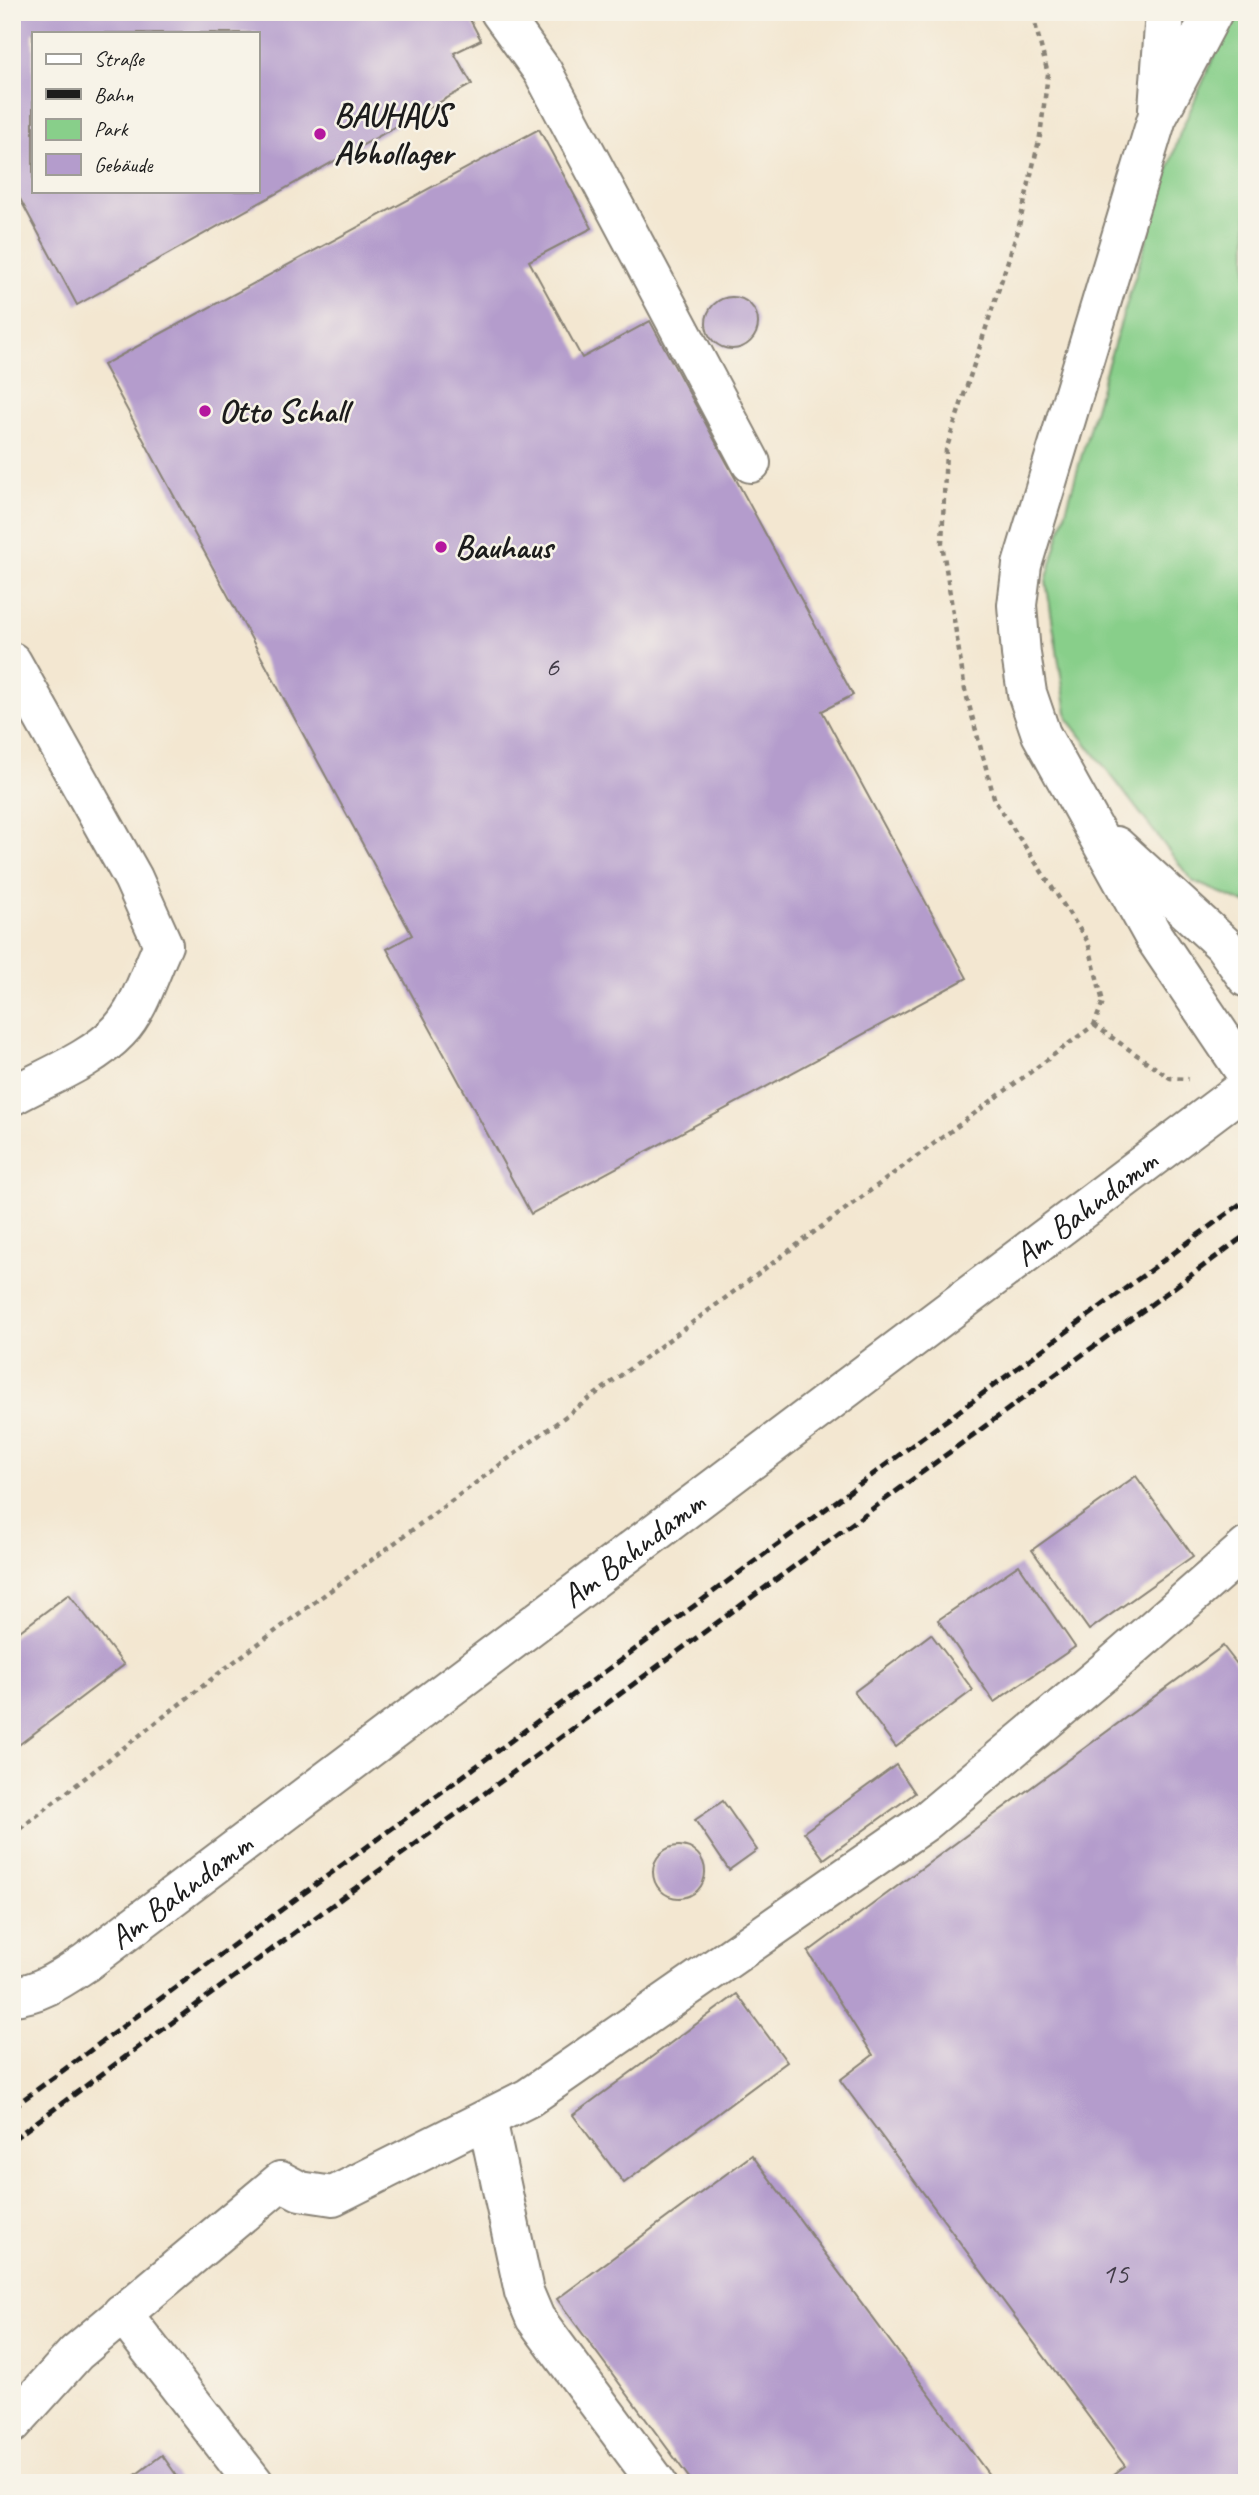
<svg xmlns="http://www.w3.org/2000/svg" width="1259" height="2495" font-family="Caveat,sans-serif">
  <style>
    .green { fill: #88cf8a; stroke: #527653; stroke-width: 2 }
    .building { fill: #b49ccc; fill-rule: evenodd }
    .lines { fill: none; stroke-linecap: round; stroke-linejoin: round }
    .minor-casing { stroke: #888276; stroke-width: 42 }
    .path { stroke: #888276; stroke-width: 4.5; stroke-dasharray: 5 5; stroke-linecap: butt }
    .minor { stroke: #fff; stroke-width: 38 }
    .rail { stroke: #1c1c1c; stroke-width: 5; stroke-dasharray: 10 5; stroke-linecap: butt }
    .poi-dot { fill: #b5179e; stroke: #f7f3e8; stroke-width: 2.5 }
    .labels { text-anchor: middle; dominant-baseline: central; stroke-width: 5; stroke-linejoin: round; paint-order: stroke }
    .number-label { font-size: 30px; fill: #423c48 }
    .poi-label { font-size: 33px; font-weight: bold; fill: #1c1c1c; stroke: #f7f3e8; text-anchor: start }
    .street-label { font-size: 33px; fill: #1c1c1c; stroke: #f7f3e8 }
  </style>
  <rect width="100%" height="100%" fill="#f7f3e8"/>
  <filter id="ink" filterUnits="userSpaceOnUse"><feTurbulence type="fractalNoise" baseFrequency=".0143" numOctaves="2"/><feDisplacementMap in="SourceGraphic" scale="14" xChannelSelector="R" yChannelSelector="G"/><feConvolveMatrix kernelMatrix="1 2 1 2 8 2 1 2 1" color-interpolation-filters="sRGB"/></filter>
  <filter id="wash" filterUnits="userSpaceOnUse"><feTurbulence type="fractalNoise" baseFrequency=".00686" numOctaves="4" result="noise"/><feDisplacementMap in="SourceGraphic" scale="28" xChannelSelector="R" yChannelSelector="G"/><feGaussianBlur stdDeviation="1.57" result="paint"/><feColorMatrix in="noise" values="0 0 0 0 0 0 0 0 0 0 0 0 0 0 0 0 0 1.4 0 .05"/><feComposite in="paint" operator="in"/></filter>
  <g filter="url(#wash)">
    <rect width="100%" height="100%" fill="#f3e7d1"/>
    <!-- green -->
    <path class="green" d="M1234,12H1247V904L1192,881L1068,719L1046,581L1105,373L1180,133Z"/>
    <g id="blocks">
      <!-- building -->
      <path class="building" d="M12,12H466L481,40L454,53L472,84L77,305L12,184ZM33,33H257V191H33Z
        M539,129L592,228L529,261L582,358L650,321L853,695L822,711L967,978L531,1214L387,949L412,935L103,365Z
        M706 323a26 26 0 1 1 52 0a26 26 0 1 1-52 0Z
        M1136,1476L1193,1556L1089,1630L1032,1550Z
        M1019,1565L1075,1647L994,1702L938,1620Z
        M69,1594L124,1665L12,1750V1637Z
        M931,1634L973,1690L896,1747L854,1692Z
        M1223,1646L1247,1677V2483H1102L1125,2466L840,2080L873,2055L808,1952Z
        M896,1765L915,1793L824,1859L804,1832Z
        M723,1801L757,1850L729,1870L695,1820Z
        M653 1872a26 26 0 1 1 52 0a26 26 0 1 1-52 0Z
        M737,1994L787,2062L624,2183L573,2115Z
        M752,2155L995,2483H693L557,2299Z
        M162,2455L182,2483H125Z"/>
    </g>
  </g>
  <g filter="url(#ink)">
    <use href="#blocks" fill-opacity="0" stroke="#888276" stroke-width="2"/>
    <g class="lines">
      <!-- minor casing -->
      <g class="minor-casing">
        <g id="minor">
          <path d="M500,12L543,72L751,463"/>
          <path d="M1213,12L1157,118L1022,565L1017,605L1021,654L1027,693L1041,734L1154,937L1247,1075"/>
          <path d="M1158,109L1165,12"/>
          <path d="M12,662L133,878L163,945C150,972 140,1009 119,1031C92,1060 46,1077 12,1096"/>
          <path d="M1116,846L1223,944L1247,978"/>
          <path id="s1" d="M12,1996C40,1994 62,1978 85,1963L1247,1086"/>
          <path d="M487,2119L524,2292L535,2318L657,2483"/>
          <path d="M122,2313L254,2483"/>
          <path d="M12,2424L76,2353L281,2181L300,2191L333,2196L528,2098L925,1822L1110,1667L1247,1547"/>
        </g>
      </g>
      <!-- path -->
      <path class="path" d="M1094,1025L1170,1078L1188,1079
        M12,1835L227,1667L1094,1025L1103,1002L1088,942L995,801L965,690L942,543L946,450L1018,230L1040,136L1048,74L1032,12"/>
      <!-- minor -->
      <use href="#minor" class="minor"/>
      <!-- rail -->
      <path class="rail" d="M12,2108L1247,1199
        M12,2140L1247,1234"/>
    </g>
  </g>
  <!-- markers -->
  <g class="poi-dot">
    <circle cx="320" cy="134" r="7"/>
    <circle cx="205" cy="411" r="7"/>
    <circle cx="441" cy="547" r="7"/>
  </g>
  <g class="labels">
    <!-- number labels -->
    <g class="number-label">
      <text x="552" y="666">6</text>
      <text x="1115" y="2273">15</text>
    </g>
    <!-- poi labels -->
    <g class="poi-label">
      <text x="334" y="115">BAUHAUS<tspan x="334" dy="38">Abhollager</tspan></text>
      <text x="219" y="411">Otto Schall</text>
      <text x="455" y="547">Bauhaus</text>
    </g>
    <!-- street labels -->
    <g class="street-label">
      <text stroke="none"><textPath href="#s1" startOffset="1335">Am Bahndamm</textPath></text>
      <text stroke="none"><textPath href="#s1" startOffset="768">Am Bahndamm</textPath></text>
      <text stroke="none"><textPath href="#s1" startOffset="201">Am Bahndamm</textPath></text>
    </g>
  </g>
  <!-- margin -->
  <rect width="1259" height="2495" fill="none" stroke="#f7f3e8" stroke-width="42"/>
  <!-- legend -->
  <rect x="32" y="32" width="228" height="161" fill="#f7f3e8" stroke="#9f9d96" stroke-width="2"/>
  <rect x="46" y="54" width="35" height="10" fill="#ffffff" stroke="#9f9d96" stroke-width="2"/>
  <text x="94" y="66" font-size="21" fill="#1c1c1c">Straße</text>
  <rect x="46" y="89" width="35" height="10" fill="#1c1c1c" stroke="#9f9d96" stroke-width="2"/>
  <text x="94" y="102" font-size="21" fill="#1c1c1c">Bahn</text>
  <rect x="46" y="119" width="35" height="21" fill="#88cf8a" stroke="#9f9d96" stroke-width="2"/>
  <text x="94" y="136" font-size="21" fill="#1c1c1c">Park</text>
  <rect x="46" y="154" width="35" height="21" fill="#b49ccc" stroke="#9f9d96" stroke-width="2"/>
  <text x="94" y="172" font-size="21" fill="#1c1c1c">Gebäude</text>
</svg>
